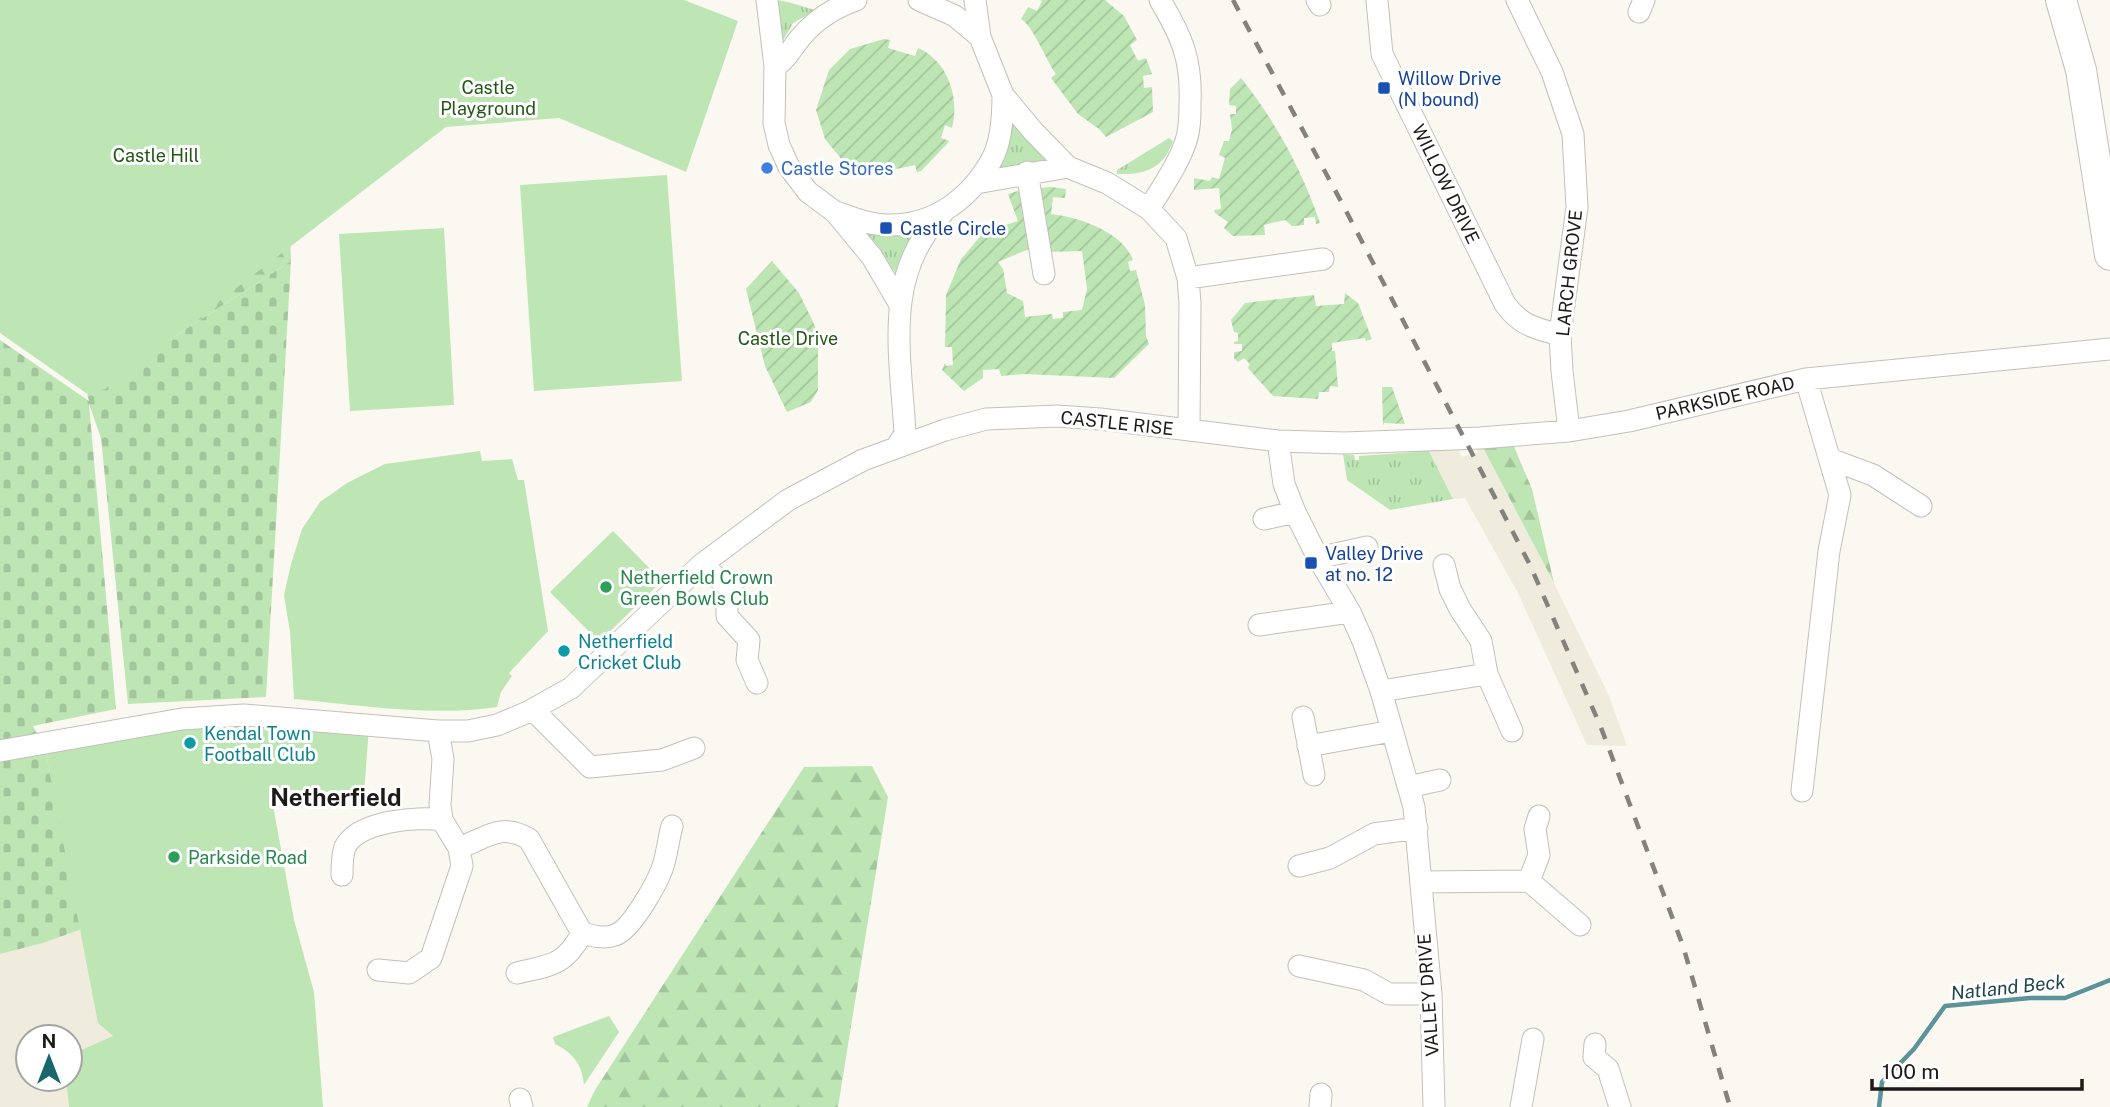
<svg xmlns="http://www.w3.org/2000/svg" width="2110" height="1107" font-family="'Public Sans',sans-serif">
  <style>
    .built { fill: #efecdd }
    .grass { fill: url(#grass-tufts) }
    .forest { fill: url(#forest-firs) }
    .cemetery { fill: url(#cemetery-stones) }
    .park { fill: #bee6b5 }
    .garden { fill: url(#garden-furrows) }
    .lines { fill: none; stroke-linecap: round; stroke-linejoin: round }
    .stream { stroke: #5a939a; stroke-width: 4.5 }
    .minor-casing { stroke: #c2c1b9; stroke-width: 23 }
    .highway-casing { stroke: #c2c1b9; stroke-width: 32 }
    .minor { stroke: #fff; stroke-width: 21 }
    .highway { stroke: #fff; stroke-width: 30 }
    .rail { stroke: #83827d; stroke-width: 4.5; stroke-dasharray: 12 12; stroke-linecap: butt }
    .transit-dot { fill: #1a4fb4; stroke: #fff; stroke-width: 2.5 }
    .shop-dot { fill: #3f7fe0; stroke: #fff; stroke-width: 2.5 }
    .leisure-dot { fill: #2e9e5b; stroke: #fff; stroke-width: 2.5 }
    .culture-dot { fill: #0f9aa8; stroke: #fff; stroke-width: 2.5 }
    .labels { text-anchor: middle; dominant-baseline: central; stroke-width: 6; stroke-linejoin: round; paint-order: stroke }
    .transit-label { font-size: 18px; fill: #164399; stroke: #fff; text-anchor: start }
    .park-label { font-size: 18px; fill: #225715; stroke: #fff }
    .shop-label { font-size: 18px; fill: #366cbe; stroke: #fff; text-anchor: start }
    .street-label { font-size: 18px; fill: #1c1b19; stroke: #fff }
    .leisure-label { font-size: 18px; fill: #27864d; stroke: #fff; text-anchor: start }
    .culture-label { font-size: 18px; fill: #0d838f; stroke: #fff; text-anchor: start }
    .water-label { font-size: 19px; font-style: italic; fill: #1d4449; stroke: #fff }
    .district-label { font-size: 24px; font-weight: bold; fill: #1c1b19; stroke: #fff }
  </style>
  <defs>
    <pattern id="grass-tufts" width="24" height="20" patternUnits="userSpaceOnUse" patternTransform="scale(1.75)"><rect width="24" height="20" fill="#bee6b5"/><path d="M3 7l-1-3M5 7V3M7 7l1-3M15 17l-1-3M17 17v-4M19 17l1-3" fill="none" stroke="#a3c59b"/></pattern>
    <pattern id="forest-firs" width="22" height="20" patternUnits="userSpaceOnUse" patternTransform="scale(1.75)"><rect width="22" height="20" fill="#bee6b5"/><path d="M5 1l3.5 6h-7zM16 11l3.5 6h-7z" fill="#a3c59b"/></pattern>
    <pattern id="cemetery-stones" width="16" height="16" patternUnits="userSpaceOnUse" patternTransform="scale(1.75)"><rect width="16" height="16" fill="#bee6b5"/><path d="M2 7V4a2 2 0 0 1 4 0v3zM10 15v-3a2 2 0 0 1 4 0v3z" fill="#a3c59b"/></pattern>
    <pattern id="garden-furrows" width="10" height="10" patternUnits="userSpaceOnUse" patternTransform="scale(1.75)"><rect width="10" height="10" fill="#bee6b5"/><path d="M-1 1l2-2M0 10L10 0M9 11l2-2" fill="none" stroke="#a3c59b"/></pattern>
  </defs>
  <rect width="100%" height="100%" fill="#faf8f0"/>
  <!-- built -->
  <path class="built" d="M1475,444H1481L1554,583L1609,696L1627,746L1587,745L1518,593L1465,498L1453,499L1427,447H1457L1462,457L1478,452Z
    M82,929L92,983L113,1036L70,1055V1037H28V1079H66L69,1107H0V954L43,943Z"/>
  <!-- grass -->
  <path class="grass" d="M773,0C787,0 802,7 816,10L793,23L780,46Z
    M1012,122L1051,159L995,171Z
    M1169,138L1173,141C1163,169 1145,175 1117,174V170Z
    M921,226L897,275L860,227L892,237Z
    M1427,447L1453,499L1390,510L1347,480L1343,454L1354,455L1355,460H1359V456L1415,452L1418,448Z"/>
  <!-- forest -->
  <path class="forest" d="M290,236L291,261L87,393L92,373Z
    M1512,442L1532,489L1554,583L1481,444Z
    M872,766L888,797L838,1107H587L595,1090L804,767Z"/>
  <!-- cemetery -->
  <path class="cemetery" d="M291,261L266,697L128,704L101,438L89,404L116,709L33,726L45,748L82,929L43,943L0,954V340L89,401L87,393Z"/>
  <!-- park -->
  <path class="park" d="M0,0H684L738,21L686,172L559,118L446,127L105,389L86,393L0,333Z
    M667,175L682,381L534,391L520,185Z
    M444,228L454,405L350,411L339,234Z
    M480,451L482,461L512,459L518,480H524L548,631L509,673L512,676L501,692L497,707C430,717 360,705 294,699L290,632L284,595L291,564L302,529L320,502L347,483L385,464Z
    M613,531L662,581L599,642L550,592Z
    M225,717L369,727L364,794L270,789L294,920L314,992L323,1107H69L66,1079H70V1055L113,1036L98,1023L45,748Z
    M609,1016L619,1032L584,1085C582,1064 573,1053 555,1044L553,1037Z"/>
  <!-- garden -->
  <path class="garden" d="M1040,0H1105L1124,16L1137,40L1130,45L1138,61L1146,58L1152,74L1143,76L1144,88L1152,87L1153,112L1106,137L1099,129L1078,114L1051,78L1056,74C1046,60 1033,26 1021,19L1028,7L1037,11L1042,1Z
    M884,39L890,40L888,48L915,56L918,48C948,61 960,98 952,128L945,125L941,138L949,141L946,145L921,171L917,172L915,165L887,171L888,178L847,166L825,139L816,110L829,70L850,49Z
    M1241,78C1275,120 1303,172 1320,223L1316,224L1315,217L1304,218V225L1292,226L1285,220L1264,225L1265,235L1233,236L1224,228L1228,222L1215,213L1214,210L1221,209L1219,188L1194,190V178L1210,181L1212,177L1219,179L1225,158L1219,155L1224,141H1229L1232,129L1230,114H1236V106L1229,105L1230,89Z
    M1051,187L1066,189L1065,198L1053,197L1051,214C1078,217 1122,231 1133,260L1128,262L1130,271L1136,270L1145,305L1146,336L1149,344L1114,378L1025,374L1001,376L999,369L983,370V378L964,391L942,370L945,363L946,366L953,365L952,347H945L946,295L961,259L984,232L1018,221L1008,194L1025,189L1034,247L998,262L1003,269L1007,293L1023,301L1025,317L1052,314L1053,319L1063,318V312L1082,310L1087,289L1082,251L1047,252L1037,188Z
    M772,261L799,293L815,326L818,338V390L811,402L787,412L765,366L746,289Z
    M1345,293L1358,303L1372,339L1366,341L1365,338L1332,343V351H1335L1338,387L1330,386L1329,392H1319L1318,399L1273,396L1248,368L1250,364L1244,358L1238,362L1234,358V352L1242,351V344H1234V342L1238,341V333L1234,332L1231,320L1245,303L1314,295L1316,306L1344,304Z
    M1382,387H1392L1405,424L1384,423L1383,426Z"/>
  <g class="lines">
    <!-- stream -->
    <path class="stream" d="M1879,1107L1882,1082L1914,1049L1945,1006L2030,998H2065L2110,980"/>
    <!-- minor casing -->
    <g class="minor-casing">
      <path id="minor" d="M767,0L775,66L774,123L779,145L789,167L808,192L835,212L872,257L899,303
        M919,0L955,16L980,37
        M975,0L980,37L1003,95L1033,131L1068,167L1107,183L1149,209L1176,238L1188,278L1190,303L1189,430
        M1317,0L1320,5
        M1377,0L1382,54L1505,304C1521,326 1535,328 1560,335
        M1517,0L1552,72L1573,134L1577,207L1560,335L1562,371L1569,431
        M1639,12L1644,0
        M775,66C786,61 793,46 801,37C816,19 834,8 856,0
        M1027,172L1044,274
        M976,183L1068,167
        M1149,209C1162,187 1178,165 1186,141C1190,129 1190,116 1190,103C1192,60 1182,37 1160,0
        M836,212C853,218 870,225 888,225C934,226 971,198 992,159C1002,141 1003,115 1003,95
        M1188,278L1323,259
        M1278,441L1284,484L1295,512L1318,558L1350,612L1363,641L1381,691L1414,807L1431,994L1434,1107
        M897,446L905,434C901,356 882,275 942,214
        M1830,459L1873,475L1921,506
        M1264,519L1295,512
        M1318,558L1367,547
        M701,565L732,589L727,600V616L749,640L747,660L757,683
        M1444,565L1450,589L1460,609L1481,641L1487,674L1512,731
        M1259,625L1350,612
        M1381,691L1487,674
        M533,710L590,767L662,760L694,748
        M1303,717L1314,775
        M1308,746L1392,731
        M0,751L182,719L244,715L438,731H468L497,725L528,712L571,688L701,565L788,500L863,460L945,430L986,419L1057,416L1100,419L1278,441L1344,443L1480,438L1569,431L1629,421L1806,379L2110,349
        M1408,787L1440,780
        M1802,791L1829,551L1840,495L1806,379
        M459,848C486,838 501,822 529,839L582,933C593,936 604,939 615,935C631,930 656,885 662,869C667,856 668,840 672,826
        M1299,866L1330,858L1374,834L1417,828
        M342,875C342,866 342,855 345,847C358,821 417,816 442,820
        M1529,881L1539,855L1535,829L1539,816
        M1421,882L1529,881L1580,925
        M1299,966L1364,980L1389,994H1431
        M378,970L409,973L431,958L462,866L459,848L442,820L440,805L443,759L438,731
        M517,973C550,965 565,966 582,933
        M1595,1044L1594,1057L1608,1069L1620,1107
        M520,1099L522,1107
        M1320,1107L1321,1094
        M1521,1107L1533,1039"/>
    </g>
    <!-- highway casing -->
    <g class="highway-casing">
      <path id="highway" d="M2061,0L2081,70L2110,255"/>
    </g>
    <!-- minor -->
    <use href="#minor" class="minor"/>
    <!-- highway -->
    <use href="#highway" class="highway"/>
    <!-- rail -->
    <path class="rail" d="M1233,0L1344,207L1530,565L1600,725L1683,946L1730,1107"/>
  </g>
  <!-- markers -->
  <g class="transit-dot">
    <rect x="1377" y="81" width="14" height="14" rx="3.5"/>
    <rect x="879" y="221" width="14" height="14" rx="3.5"/>
    <rect x="1304" y="556" width="14" height="14" rx="3.5"/>
  </g>
  <circle class="shop-dot" cx="767" cy="168" r="7"/>
  <g class="leisure-dot">
    <circle cx="606" cy="587" r="7"/>
    <circle cx="174" cy="857" r="7"/>
  </g>
  <g class="culture-dot">
    <circle cx="564" cy="651" r="7"/>
    <circle cx="190" cy="743" r="7"/>
  </g>
  <g class="labels">
    <!-- transit labels -->
    <g class="transit-label">
      <text x="1398" y="78">Willow Drive<tspan x="1398" dy="21">(N bound)</tspan></text>
      <text x="900" y="228">Castle Circle</text>
      <text x="1325" y="553">Valley Drive<tspan x="1325" dy="21">at no. 12</tspan></text>
    </g>
    <!-- park labels -->
    <g class="park-label">
      <text x="488" y="87">Castle<tspan x="488" dy="21">Playground</tspan></text>
      <text x="156" y="155">Castle Hill</text>
      <text x="788" y="338">Castle Drive</text>
    </g>
    <!-- shop labels -->
    <g class="shop-label">
      <text x="781" y="168">Castle Stores</text>
    </g>
    <!-- street labels -->
    <g class="street-label">
      <text transform="translate(1446 184) rotate(64)">WILLOW DRIVE</text>
      <text transform="translate(1569 273) rotate(-84)">LARCH GROVE</text>
      <text transform="translate(1725 398) rotate(-13)">PARKSIDE ROAD</text>
      <text transform="translate(1117 423) rotate(6)">CASTLE RISE</text>
      <text transform="translate(1428 995) rotate(-94)">VALLEY DRIVE</text>
    </g>
    <!-- leisure labels -->
    <g class="leisure-label">
      <text x="620" y="577">Netherfield Crown<tspan x="620" dy="21">Green Bowls Club</tspan></text>
      <text x="188" y="857">Parkside Road</text>
    </g>
    <!-- culture labels -->
    <g class="culture-label">
      <text x="578" y="641">Netherfield<tspan x="578" dy="21">Cricket Club</tspan></text>
      <text x="204" y="733">Kendal Town<tspan x="204" dy="21">Football Club</tspan></text>
    </g>
    <!-- water labels -->
    <g class="water-label">
      <text transform="translate(2008 987) rotate(-6)">Natland Beck</text>
    </g>
    <!-- district labels -->
    <g class="district-label">
      <text x="336" y="797">Netherfield</text>
    </g>
  </g>
  <!-- north arrow -->
  <g transform="translate(49 1058)"><circle r="33" fill="#ffffff" stroke="#a4a4a3" stroke-width="2"/>
  <path d="M0-5L12 26L0 18L-12 26Z" fill="#19676c"/>
  <text y="-10" font-size="19" font-weight="bold" text-anchor="middle" fill="#1c1b19">N</text>
  </g>
  <!-- scale -->
  <path d="M1872 1079v10h210v-10" fill="none" stroke="#1c1b19" stroke-width="3.5"/>
  <text x="1882" y="1079" font-size="21" fill="#1c1b19" stroke="#ffffff" stroke-width="5" paint-order="stroke">100 m</text>
</svg>
